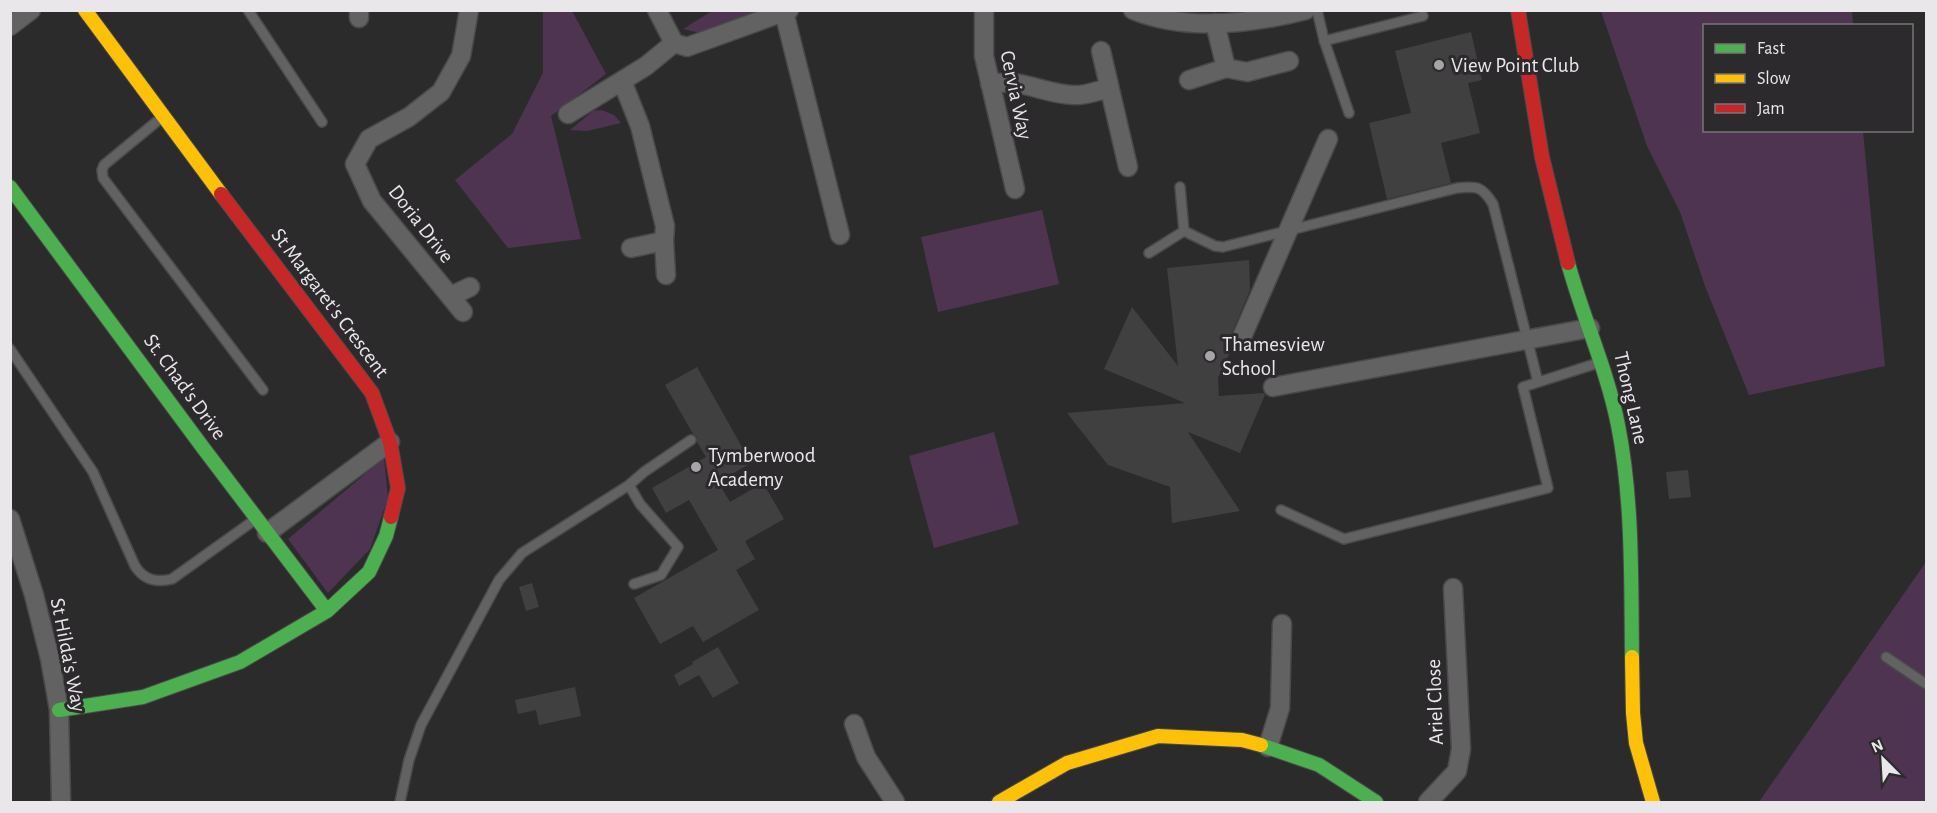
<svg xmlns="http://www.w3.org/2000/svg" width="1937" height="813" font-family="'Alegreya Sans',sans-serif">
  <style>
    .green { fill: #4f3452 }
    .building { fill: #414041 }
    .lines { fill: none; stroke-linecap: round; stroke-linejoin: round }
    .lane-casing { stroke: #4a494a; stroke-width: 12 }
    .street-casing { stroke: #4a494a; stroke-width: 21 }
    .fast-casing { stroke: #4a494a; stroke-width: 16 }
    .slow-casing { stroke: #4a494a; stroke-width: 16 }
    .jam-casing { stroke: #4a494a; stroke-width: 16 }
    .lane { stroke: #626262; stroke-width: 9 }
    .street { stroke: #626262; stroke-width: 18 }
    .fast { stroke: #4caf50; stroke-width: 14 }
    .slow { stroke: #ffc107; stroke-width: 14 }
    .jam { stroke: #c62828; stroke-width: 14 }
    .poi-dot { fill: #a7a5a7; stroke: #2d2a2d; stroke-width: 2 }
    .labels { text-anchor: middle; dominant-baseline: central; stroke-width: 6; stroke-linejoin: round; paint-order: stroke }
    .poi-label { font-size: 21px; fill: #e9e7e9; stroke: #2d2a2d; text-anchor: start }
    .street-label { font-size: 21px; fill: #e9e7e9; stroke: #2d2a2d }
  </style>
  <rect width="100%" height="100%" fill="#2c2b2c"/>
  <!-- green -->
  <path class="green" d="M543,11H572L606,74L551,116L581,239L508,248L455,180L512,134L543,73Z
    M712,11H764L701,33L683,29Z
    M1601,11H1852L1853,25L1704,26V130L1863,131L1885,366L1749,395L1705,286L1680,212L1647,146Z
    M601,110L614,115L621,123L587,131L570,130L593,111Z
    M1042,210L1059,284L938,312L921,237Z
    M994,432L1019,524L934,548L909,456Z
    M384,458L388,498L370,549L328,593L288,539Z
    M1926,562V802H1759Z"/>
  <!-- building -->
  <path class="building" d="M1471,32L1482,80L1468,83L1480,133L1441,143L1451,183L1387,199L1369,123L1411,113L1395,51Z
    M1249,260L1250,290L1231,335L1230,341L1233,346L1218,378L1219,396L1264,393L1265,395L1240,453L1188,432L1240,511L1172,523L1170,487L1108,465L1067,413L1185,403L1104,369L1132,307L1178,366L1167,268Z
    M697,367L751,463L718,482L730,502L763,483L784,519L745,541L755,559L736,570L759,610L703,642L693,626L660,644L634,598L718,550L689,500L666,513L652,488L706,457L697,442V437L693,434L665,385Z
    M1688,470L1691,497L1669,499L1666,472Z
    M532,583L539,607L526,611L519,587Z
    M718,647L739,683L713,698L699,675L679,686L674,675L693,664L692,662Z
    M575,687L581,716L539,725L536,710L518,714L515,700Z"/>
  <g class="lines">
    <!-- lane casing -->
    <g class="lane-casing">
      <path id="lane" d="M248,10L322,122
        M1317,10L1324,40L1349,113
        M1324,41L1423,16
        M161,118L104,165L102,170L103,178L263,390
        M1180,187L1184,231
        M1149,253L1184,231L1215,246L1223,247L1457,188C1477,186 1482,186 1493,204L1538,382
        M10,349L93,472L135,566C144,580 156,583 172,579L256,519
        M629,485L640,504L678,547L661,575L634,584
        M1281,510L1344,539L1548,488L1523,387L1601,362
        M1886,657L1926,684
        M400,802L409,760L421,725L499,580L522,553L629,485L644,472L691,440"/>
    </g>
    <!-- street casing -->
    <g class="street-casing">
      <path id="street" d="M359,10V18
        M657,10L674,43
        M984,10V56L1015,189
        M1133,10C1187,32 1251,24 1306,10
        M784,12L840,235
        M1215,23L1226,68L1247,72L1289,61
        M10,26L31,10
        M1101,51L1128,167
        M1189,80L1226,68
        M622,81L640,126L665,226L664,241L631,248
        M990,84C1022,78 1043,94 1073,95C1085,96 1097,91 1109,88
        M568,114L646,66L674,43L687,47L789,10
        M664,241L666,275
        M451,296L470,287
        M463,312L372,201L355,164L369,139L409,117L441,92L461,56L469,10
        M1241,339L1328,139
        M1273,387L1590,328
        M10,519L34,595L50,659L59,710L61,802
        M267,533L390,442
        M854,724L866,757L895,802
        M1268,747L1280,708L1282,624
        M1428,802L1457,771L1461,749L1453,588"/>
    </g>
    <!-- fast casing -->
    <g class="fast-casing">
      <path id="fast" d="M10,187L204,449L327,611
        M1568,263C1583,318 1607,369 1618,425C1633,501 1631,580 1632,657
        M59,710L143,697L240,662L327,611L369,572L386,536L391,517
        M1261,745L1319,765L1376,802"/>
    </g>
    <!-- slow casing -->
    <g class="slow-casing">
      <path id="slow" d="M85,10L221,194
        M1632,657L1633,713L1636,743L1653,802
        M999,802L1067,763L1158,736L1242,740L1261,745"/>
    </g>
    <!-- jam casing -->
    <g class="jam-casing">
      <path id="jam" d="M1518,10L1542,157L1568,263
        M221,194L372,393L390,442L398,488L391,517"/>
    </g>
    <!-- lane -->
    <use href="#lane" class="lane"/>
    <!-- street -->
    <use href="#street" class="street"/>
    <!-- fast -->
    <use href="#fast" class="fast"/>
    <!-- slow -->
    <use href="#slow" class="slow"/>
    <!-- jam -->
    <use href="#jam" class="jam"/>
  </g>
  <!-- markers -->
  <g class="poi-dot">
    <circle cx="1439" cy="65" r="6"/>
    <circle cx="1210" cy="356" r="6"/>
    <circle cx="696" cy="467" r="6"/>
  </g>
  <g class="labels">
    <!-- poi labels -->
    <g class="poi-label">
      <text x="1451" y="65">View Point Club</text>
      <text x="1222" y="344">Thamesview<tspan x="1222" dy="24">School</tspan></text>
      <text x="708" y="455">Tymberwood<tspan x="708" dy="24">Academy</tspan></text>
    </g>
    <!-- street labels -->
    <g class="street-label">
      <text transform="translate(1016 95) rotate(78)">Cervia Way</text>
      <text transform="translate(421 224) rotate(52)">Doria Drive</text>
      <text transform="translate(330 303) rotate(53)">St Margaret's Crescent</text>
      <text transform="translate(185 387) rotate(54)">St. Chad's Drive</text>
      <text transform="translate(1631 398) rotate(77)">Thong Lane</text>
      <text transform="translate(68 655) rotate(79)">St Hilda's Way</text>
      <text transform="translate(1435 702) rotate(-92)">Ariel Close</text>
    </g>
  </g>
  <!-- border -->
  <rect width="1937" height="813" fill="none" stroke="#e9e7e9" stroke-width="24"/>
  <!-- legend -->
  <rect x="1703" y="24" width="210" height="108" fill="#2d2a2d" stroke="#787678" stroke-width="1.5"/>
  <rect x="1715" y="44" width="30" height="9" fill="#4caf50" stroke="#787678" stroke-width="1.5"/>
  <text x="1757" y="54" font-size="18" fill="#e9e7e9">Fast</text>
  <rect x="1715" y="74" width="30" height="9" fill="#ffc107" stroke="#787678" stroke-width="1.5"/>
  <text x="1757" y="84" font-size="18" fill="#e9e7e9">Slow</text>
  <rect x="1715" y="104" width="30" height="9" fill="#c62828" stroke="#787678" stroke-width="1.5"/>
  <text x="1757" y="114" font-size="18" fill="#e9e7e9">Jam</text>
  <!-- north arrow -->
  <g transform="translate(1883 759) rotate(336)" stroke="#2d2a2d" stroke-width="4.5" paint-order="stroke">
  <path d="M0-4.5L10 22L0 15L-10 22Z" fill="#e9e7e9"/>
  <text y="-9" font-size="16" font-weight="bold" text-anchor="middle" fill="#e9e7e9">N</text>
  </g>
</svg>
